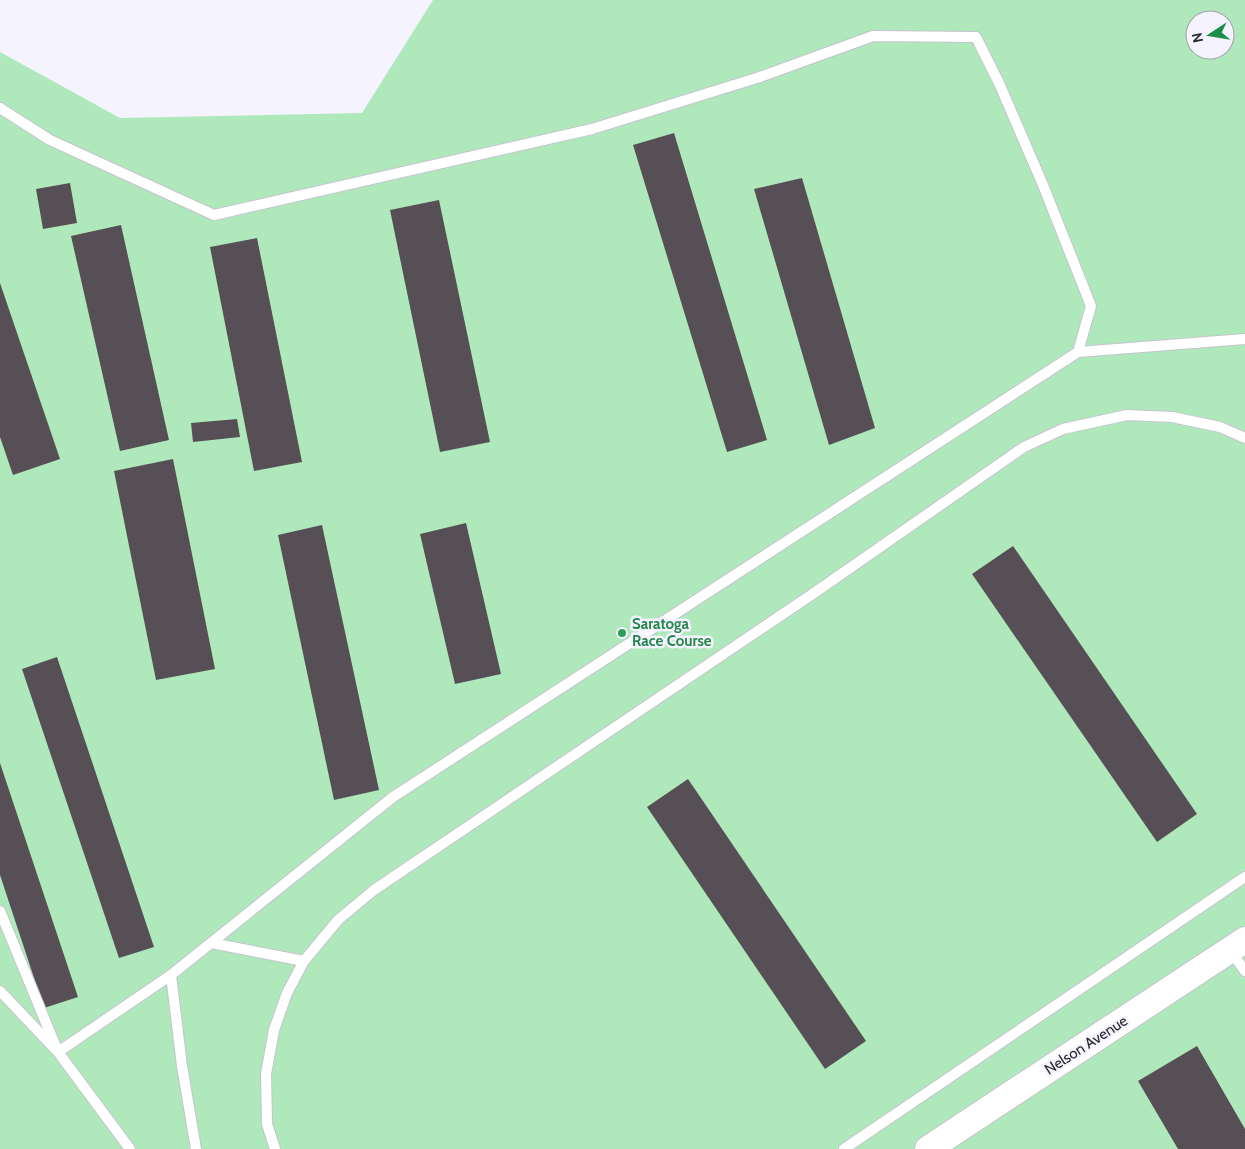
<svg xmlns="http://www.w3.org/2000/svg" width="1245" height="1149" font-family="Cabin,sans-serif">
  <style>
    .green { fill: #afe8bb; fill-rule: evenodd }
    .building { fill: #574f56 }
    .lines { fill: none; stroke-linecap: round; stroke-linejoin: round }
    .service-casing { stroke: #c5c4cf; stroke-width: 12 }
    .tertiary-casing { stroke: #c5c4cf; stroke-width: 28 }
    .service { stroke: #fff; stroke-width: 10 }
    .tertiary { stroke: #fff; stroke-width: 26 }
    .leisure-dot { fill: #2e9e5b; stroke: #f4f3fe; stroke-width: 2 }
    .labels { text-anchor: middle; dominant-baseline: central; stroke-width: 5; stroke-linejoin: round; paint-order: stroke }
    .leisure-label { font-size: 15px; font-weight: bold; fill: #27864d; stroke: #f4f3fe; text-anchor: start }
    .street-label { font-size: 15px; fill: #29292d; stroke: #f4f3fe }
  </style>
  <rect width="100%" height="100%" fill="#f4f3fe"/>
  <!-- green -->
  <path class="green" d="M433,0H1245V1149H0V52L120,118L362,113ZM1195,20H1225V50H1195Z"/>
  <!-- building -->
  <path class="building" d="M674,133L767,440L727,452L633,145Z
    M802,178L875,428L829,445L754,189Z
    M70,183L77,223L43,229L36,189Z
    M439,200L490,442L440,452L390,210Z
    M121,225L169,440L120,451L71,236Z
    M257,238L302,462L254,471L210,247Z
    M0,283L60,459L13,475L0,437Z
    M237,419L240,437L193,442L191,423Z
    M173,459L215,669L156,680L114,471Z
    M466,523L501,674L455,684L420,534Z
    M322,525L379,790L334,800L278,535Z
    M1013,546L1197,814L1157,842L972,574Z
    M57,657L154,947L119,958L22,669Z
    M0,763L78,997L44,1008L0,875Z
    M688,779L866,1041L825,1069L647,807Z
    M1197,1046L1245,1129V1149H1178L1138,1081Z"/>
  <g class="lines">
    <!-- service casing -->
    <g class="service-casing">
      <path id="service" d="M0,108L50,140L214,215L592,129L760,77L873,36L976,37L999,83L1043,185L1091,306L1078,352
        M0,911L58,1052L171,975L393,797L1078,352L1245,339
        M211,943L304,961
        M1230,950L1245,971
        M171,975L182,1066L196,1149
        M0,991L58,1052L130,1149
        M275,1149L267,1124L266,1074L274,1030L287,993L304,961L338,920L374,890L814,593L1024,447L1063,429L1127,415L1172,417L1220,427L1245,438
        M844,1149L1245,877"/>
    </g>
    <!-- tertiary casing -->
    <g class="tertiary-casing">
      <path id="tertiary" d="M928,1149L1245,940"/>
    </g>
    <!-- service -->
    <use href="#service" class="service"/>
    <!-- tertiary -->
    <use href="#tertiary" class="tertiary"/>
  </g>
  <!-- markers -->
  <circle class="leisure-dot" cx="622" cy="633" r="5"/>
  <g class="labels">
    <!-- leisure labels -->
    <g class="leisure-label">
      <text x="632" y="624">Saratoga<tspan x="632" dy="17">Race Course</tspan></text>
    </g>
    <!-- street labels -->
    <g class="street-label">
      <text transform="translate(1086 1045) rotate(-33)">Nelson Avenue</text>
    </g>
  </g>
  <!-- north arrow -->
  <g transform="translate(1210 35) rotate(258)"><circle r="24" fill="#f4f3fe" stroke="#a3a2aa"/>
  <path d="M0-4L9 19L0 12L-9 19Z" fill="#198e48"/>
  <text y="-8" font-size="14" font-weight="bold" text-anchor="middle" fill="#29292d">N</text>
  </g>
</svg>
